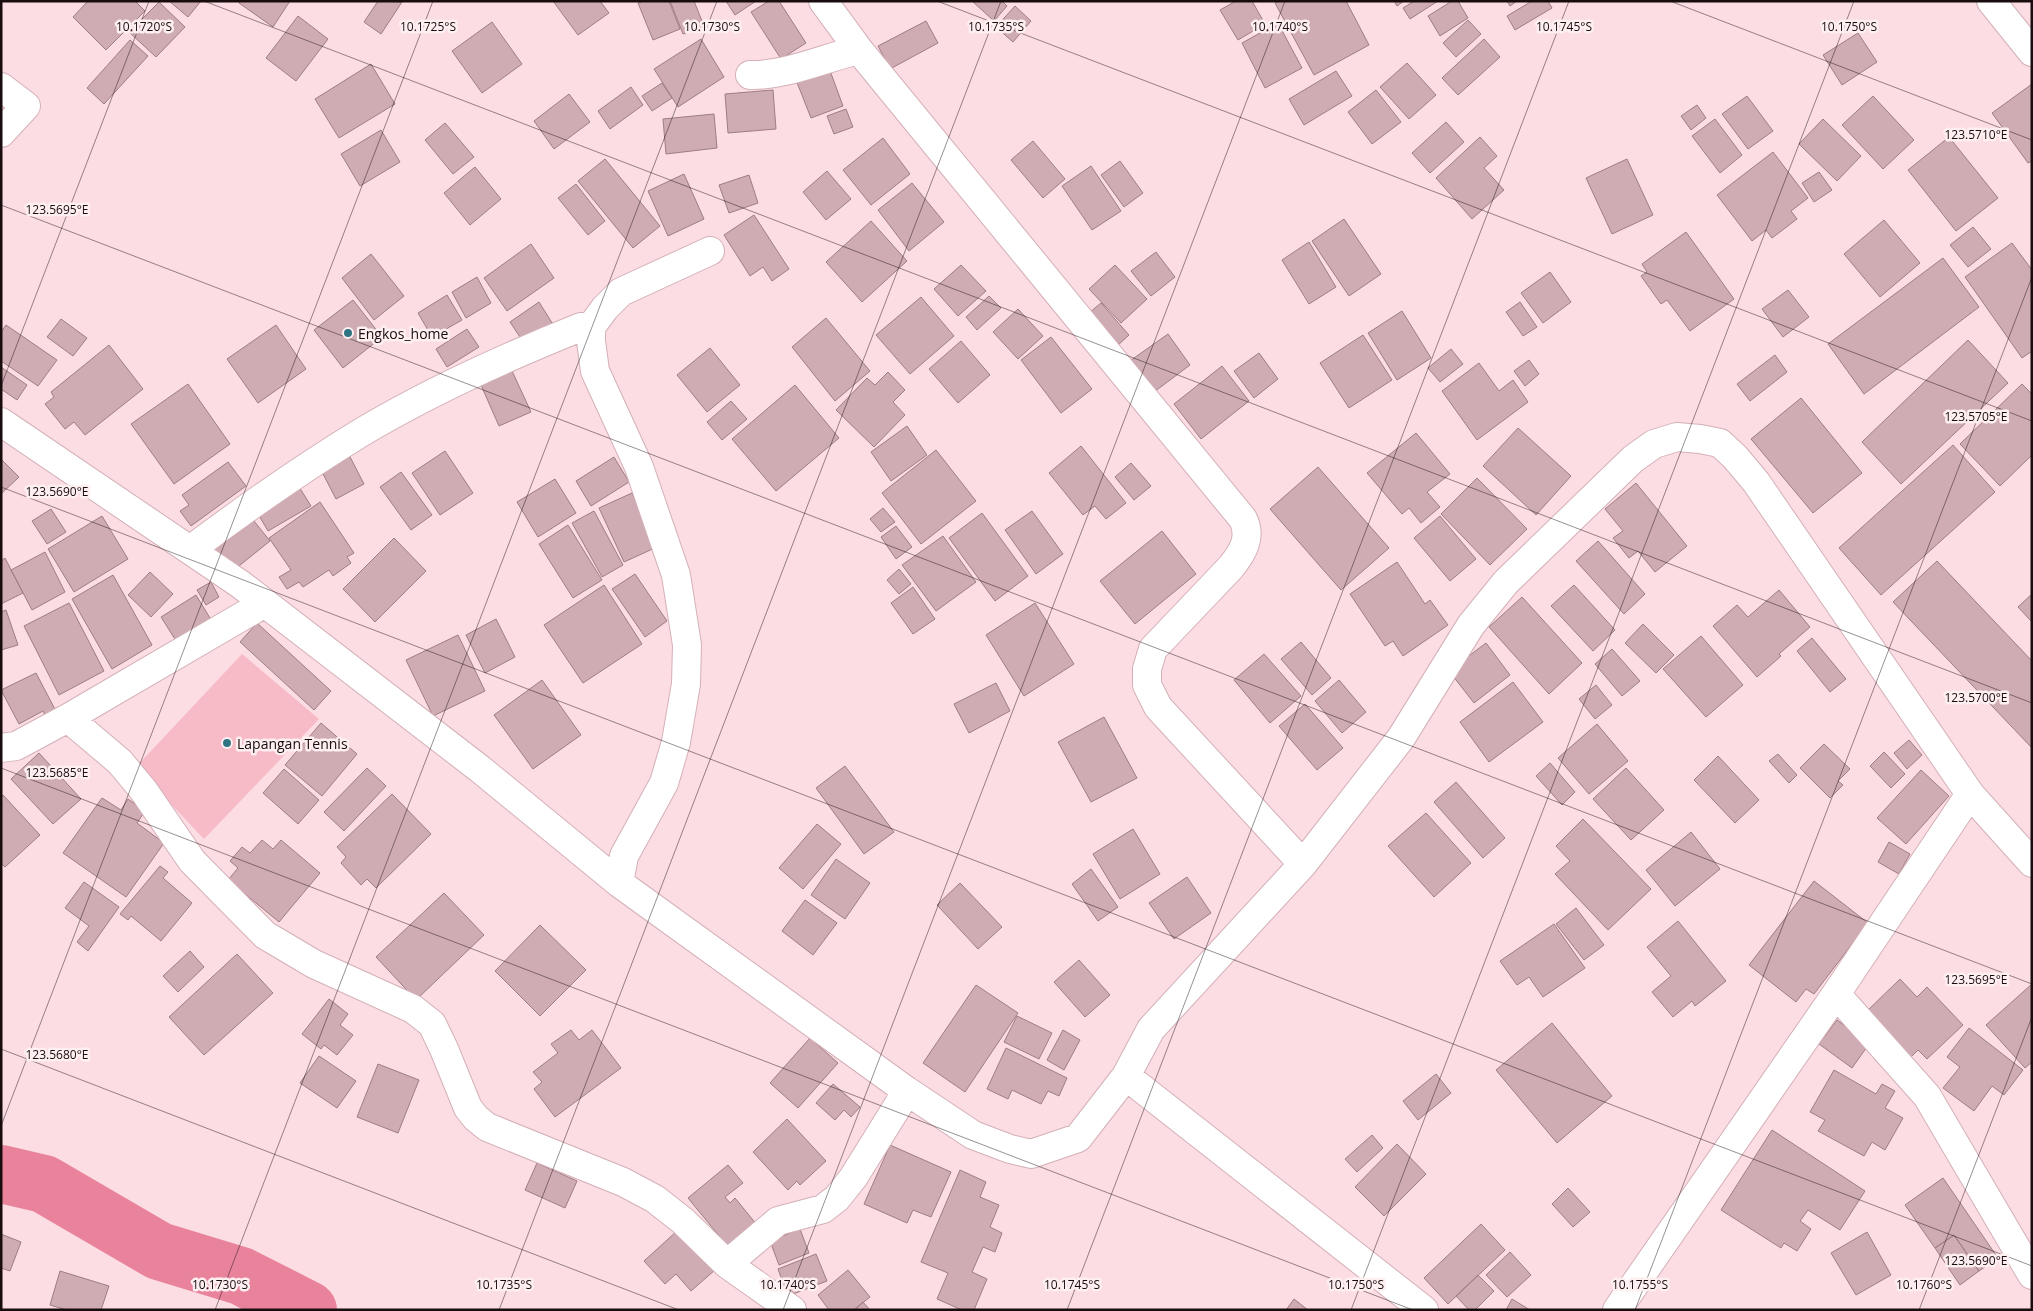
<svg xmlns="http://www.w3.org/2000/svg" width="2033" height="1311" font-family="'Open Sans',sans-serif">
  <style>
    .green { fill: #f7bac7 }
    .lines { fill: none; stroke-linecap: round; stroke-linejoin: round }
    .river { stroke: #e9839c; stroke-width: 58 }
    .building { fill: #cfacb3; stroke: #9e7d83 }
    .street-casing { stroke: #d4b0b7; stroke-width: 30 }
    .street { stroke: #fff; stroke-width: 28 }
    .ticks { fill: none; stroke: #180c0f; stroke-width: 1; stroke-opacity: 0.45 }
    .poi-dot { fill: #307484; stroke: #feeff1; stroke-width: 2 }
    .labels { text-anchor: middle; dominant-baseline: central; stroke-width: 5; stroke-linejoin: round; paint-order: stroke }
    .poi-label { font-size: 14px; fill: #180c0f; stroke: #feeff1; text-anchor: start }
    .ticks-label { font-size: 12px; text-anchor: middle; fill: #180c0f; stroke: #feeff1; stroke-width: 5; stroke-linejoin: round; paint-order: stroke }
  </style>
  <rect width="100%" height="100%" fill="#fbdde3"/>
  <!-- green -->
  <path class="green" d="M242,654L319,719L204,839L136,767Z"/>
  <g class="lines">
    <!-- river -->
    <path class="river" d="M1,1174L44,1184L159,1251L241,1276L308,1310"/>
  </g>
  <!-- building -->
  <path class="building" d="M88,1H135L145,11L106,50L73,17Z
    M169,1H201L188,17Z
    M240,1H290L273,27L239,3Z
    M378,1L402,2L381,34L364,22Z
    M553,1H600L609,13L578,35Z
    M644,1H669L680,29L653,40L638,3Z
    M670,1H694L704,26L683,34Z
    M726,1H756L735,15Z
    M769,1H779L806,43L781,59L751,12Z
    M972,1H1002L1007,6L994,21Z
    M1236,1H1252L1265,24L1238,40L1220,10Z
    M1279,1H1346L1369,45L1314,75L1275,3Z
    M1394,1H1404L1397,6Z
    M1414,1H1438L1410,19L1403,8Z
    M1452,1H1458L1468,18L1440,36L1428,16Z
    M1507,1H1517L1510,6Z
    M1532,1H1548L1552,8L1515,30L1507,16Z
    M159,2L185,27L156,57L129,32Z
    M1015,6L1031,21L1013,42L996,27Z
    M298,16L328,39L296,81L266,58Z
    M1468,20L1481,34L1456,57L1443,43Z
    M926,21L938,43L890,69L878,46Z
    M492,22L522,64L482,93L452,51Z
    M1278,23L1302,68L1265,88L1242,43Z
    M1858,33L1877,62L1842,85L1823,55Z
    M701,39L724,77L678,107L654,69Z
    M1484,39L1500,57L1458,95L1442,78Z
    M130,40L148,56L104,104L87,88Z
    M1407,63L1436,95L1409,119L1380,87Z
    M371,64L395,104L339,138L315,99Z
    M829,68L843,106L811,118L796,80Z
    M1336,71L1352,96L1304,125L1289,99Z
    M662,83L672,98L652,111L642,96Z
    M2032,84V161L2028,163L1992,113Z
    M631,87L643,105L610,129L598,111Z
    M773,90L776,129L728,133L725,94Z
    M1376,90L1401,122L1372,144L1348,112Z
    M569,94L590,122L554,149L534,121Z
    M1747,96L1773,131L1748,149L1722,114Z
    M1873,96L1914,140L1883,169L1842,125Z
    M1697,105L1706,118L1691,130L1681,116Z
    M846,109L853,127L834,134L827,116Z
    M714,114L717,148L666,154L663,119Z
    M1715,119L1742,155L1720,173L1692,136Z
    M1823,119L1861,156L1837,181L1799,144Z
    M1446,122L1464,142L1430,173L1412,153Z
    M445,123L474,157L453,174L425,140Z
    M381,130L400,162L360,186L341,154Z
    M1480,137L1497,156L1484,168L1504,190L1472,219L1436,178Z
    M1949,137L1998,198L1956,231L1908,170Z
    M883,138L910,174L871,205L843,170Z
    M1033,141L1065,179L1043,198L1011,160Z
    M1773,152L1808,198L1791,211L1797,219L1772,238L1766,230L1752,241L1717,195Z
    M605,159L660,226L633,248L578,181Z
    M1627,159L1653,215L1612,234L1586,178Z
    M1120,161L1143,193L1124,207L1101,175Z
    M1091,166L1121,211L1092,230L1062,186Z
    M475,167L501,199L470,225L444,193Z
    M827,171L851,199L826,220L803,192Z
    M1819,172L1832,190L1814,202L1802,183Z
    M684,174L704,219L668,236L648,191Z
    M749,175L758,203L729,213L719,185Z
    M912,183L944,222L909,251L878,210Z
    M576,184L605,221L588,235L558,198Z
    M754,215L789,269L772,281L763,267L750,276L724,235Z
    M1344,219L1381,274L1349,296L1312,241Z
    M1884,220L1920,263L1880,297L1844,254Z
    M871,221L907,261L862,302L826,262Z
    M1973,227L1991,249L1968,267L1950,245Z
    M1686,232L1734,299L1690,331L1667,300L1661,304L1641,276L1647,272L1642,264Z
    M1309,242L1336,287L1309,304L1282,260Z
    M2012,243L2032,270V351L2022,358L1965,277Z
    M531,244L554,278L507,311L484,278Z
    M1156,252L1175,277L1151,296L1131,271Z
    M371,254L404,296L374,320L342,278Z
    M1943,258L1979,307L1864,394L1828,344Z
    M961,265L986,291L958,316L934,289Z
    M1115,265L1147,299L1121,323L1089,289Z
    M1550,272L1571,302L1543,323L1521,293Z
    M477,277L491,303L466,318L452,292Z
    M1788,290L1809,317L1783,337L1762,309Z
    M447,295L462,320L432,337L418,313Z
    M989,296L1001,308L977,330L966,317Z
    M921,297L954,336L910,374L876,335Z
    M353,300L382,337L343,368L314,330Z
    M539,302L554,326L526,346L510,322Z
    M1520,302L1537,327L1523,336L1506,312Z
    M1101,303L1129,335L1117,346L1089,313Z
    M1018,309L1043,336L1018,359L993,332Z
    M1402,311L1431,358L1397,380L1368,333Z
    M826,318L870,371L835,401L792,347Z
    M61,319L87,338L73,356L47,337Z
    M6,325L57,360L38,386L1,361V332Z
    M276,325L306,369L258,403L227,359Z
    M467,329L479,347L447,367L436,349Z
    M1168,334L1190,365L1150,395L1127,363Z
    M1363,335L1392,380L1349,408L1320,363Z
    M1051,337L1092,389L1061,413L1021,360Z
    M1968,340L2008,383L1901,484L1862,442Z
    M961,341L990,375L958,403L929,369Z
    M109,345L143,389L85,435L74,422L65,429L45,404L54,397L51,392Z
    M710,348L740,385L707,412L677,375Z
    M1451,349L1463,364L1440,382L1428,368Z
    M1259,353L1278,379L1254,398L1234,371Z
    M1775,355L1787,372L1750,401L1737,384Z
    M1529,360L1539,374L1525,386L1514,371Z
    M1479,363L1499,391L1513,380L1528,402L1477,440L1442,391Z
    M1222,366L1249,401L1201,439L1174,404Z
    M1,367L27,385L17,400L1,389Z
    M512,371L531,412L499,426L481,385L495,377Z
    M888,372L905,390L893,402L905,415L874,447L836,410L867,378L875,385Z
    M188,384L230,444L174,484L131,424Z
    M2022,384L2032,394V455L2000,486L1960,444Z
    M795,385L839,438L776,491L732,439Z
    M1801,398L1862,473L1813,513L1751,439Z
    M731,401L747,419L722,440L707,422Z
    M907,426L927,455L891,481L871,452Z
    M1518,428L1571,476L1536,515L1483,466Z
    M1416,433L1450,474L1427,492L1440,507L1421,523L1409,508L1402,514L1367,473Z
    M1953,445L1995,492L1881,595L1839,548Z
    M1081,446L1126,503L1106,519L1095,506L1083,515L1049,473Z
    M936,450L976,501L921,544L882,493Z
    M445,451L473,493L440,515L412,473Z
    M348,453L364,484L336,499L320,468Z
    M614,457L629,482L591,506L576,481Z
    M1,459L19,477L1,494Z
    M228,462L246,486L191,526L180,511L189,505L182,495Z
    M1131,463L1151,486L1134,500L1115,477Z
    M1318,467L1389,548L1341,590L1270,509Z
    M401,472L432,515L411,530L380,487Z
    M1477,478L1527,529L1490,565L1441,514Z
    M555,479L576,513L538,537L517,502Z
    M296,482L311,506L268,531L254,507Z
    M1636,483L1687,546L1655,572L1638,551L1629,558L1613,538L1623,531L1605,509Z
    M632,493L657,547L624,562L599,508Z
    M320,502L354,553L347,557L351,563L333,576L329,570L303,587L299,582L287,589L279,577L291,570L269,538Z
    M883,508L895,522L881,532L870,519Z
    M51,509L66,532L47,544L32,521Z
    M246,511L270,541L229,574L205,544Z
    M594,511L623,565L602,577L572,523Z
    M1032,511L1063,554L1036,574L1005,530Z
    M982,513L1028,576L995,601L949,538Z
    M102,516L128,559L74,592L48,549Z
    M1440,516L1476,559L1450,581L1414,538Z
    M568,525L602,580L573,598L539,544Z
    M896,526L912,547L896,559L881,537Z
    M1162,531L1196,574L1135,624L1100,581Z
    M943,536L976,582L936,611L902,565Z
    M394,538L426,571L375,622L343,589Z
    M1598,541L1645,594L1624,614L1576,561Z
    M45,552L65,592L32,610L11,570Z
    M5,558L23,593L1,604V561Z
    M1937,561L2032,661V748L1893,602Z
    M1397,562L1425,604L1430,600L1448,625L1403,656L1393,641L1385,646L1350,594Z
    M899,569L911,584L899,594L887,580Z
    M150,572L173,594L151,617L128,595Z
    M635,574L667,621L645,637L612,589Z
    M113,575L152,645L112,669L72,599Z
    M211,582L219,597L206,605L197,590Z
    M604,585L642,644L583,683L544,625Z
    M1574,585L1615,630L1593,651L1551,606Z
    M913,587L935,619L913,634L891,603Z
    M1779,590L1810,627L1779,654L1781,656L1757,677L1713,626L1737,605L1748,617Z
    M2032,594V622L2018,607Z
    M196,595L213,623L178,644L161,617Z
    M1522,597L1582,663L1549,694L1489,627Z
    M69,603L104,671L59,695L24,626Z
    M1035,603L1074,664L1024,696L986,635Z
    M6,610L18,645L1,650V612Z
    M496,619L515,657L485,673L466,635Z
    M257,623L331,691L314,710L240,642Z
    M1643,624L1674,655L1656,673L1625,643Z
    M458,635L485,691L433,716L406,660Z
    M1701,636L1743,685L1706,717L1663,669Z
    M1812,638L1846,679L1830,692L1797,651Z
    M1301,642L1331,678L1312,695L1281,659Z
    M1486,643L1510,675L1474,703L1449,671Z
    M1612,649L1640,681L1622,696L1595,664Z
    M1264,654L1301,696L1270,723L1234,680Z
    M36,673L58,715L47,720L43,711L19,724L1,690Z
    M542,680L581,735L533,769L494,715Z
    M1339,680L1366,712L1342,733L1315,701Z
    M1513,682L1543,722L1489,762L1460,722Z
    M996,683L1010,711L969,733L954,704Z
    M1596,685L1612,705L1595,719L1579,699Z
    M1305,704L1343,748L1317,770L1279,726Z
    M1104,717L1137,778L1091,802L1058,742Z
    M321,723L357,754L322,796L285,765Z
    M1597,724L1628,761L1589,794L1558,758Z
    M1909,740L1922,755L1907,769L1894,753Z
    M1824,744L1850,769L1838,781L1843,785L1830,798L1800,768Z
    M1884,752L1905,774L1891,788L1870,766Z
    M39,753L81,799L53,824L11,779Z
    M1778,754L1797,775L1789,783L1769,761Z
    M1718,756L1759,800L1735,823L1694,780Z
    M1550,763L1575,792L1562,805L1536,776Z
    M845,766L894,832L864,854L816,788Z
    M367,768L386,786L344,831L324,812Z
    M1626,768L1664,810L1631,840L1593,799Z
    M284,769L319,800L298,824L263,793Z
    M1921,770L1949,796L1906,844L1877,818Z
    M1456,782L1505,838L1483,858L1434,802Z
    M392,794L431,834L376,888L367,879L361,885L341,863L346,857L337,847Z
    M3,795L40,835L5,867L1,863V797Z
    M102,798L121,810L128,799L145,811L137,823L164,843L126,897L63,853Z
    M1426,813L1471,863L1434,897L1388,846Z
    M1583,819L1651,889L1608,930L1555,874L1570,861L1556,846Z
    M817,824L841,844L803,889L779,868Z
    M1133,829L1160,874L1120,899L1093,854Z
    M1691,832L1720,869L1675,906L1646,870Z
    M262,840L273,849L281,840L320,873L279,922L228,880L238,868L230,861L242,847L250,853Z
    M1889,842L1910,854L1899,874L1878,862Z
    M836,859L870,883L845,919L811,895Z
    M160,866L168,872L163,878L192,903L161,941L131,916L128,920L120,914Z
    M1091,869L1118,907L1098,921L1072,884Z
    M1187,877L1211,913L1174,939L1149,903Z
    M1814,881L1868,923L1814,994L1806,989L1796,1002L1749,965Z
    M84,882L119,907L88,951L77,942L89,926L65,908Z
    M960,883L1002,927L978,949L937,905Z
    M444,893L484,935L416,1000L376,957Z
    M805,900L837,923L813,955L782,931Z
    M1576,908L1604,945L1584,960L1556,924Z
    M1678,921L1726,981L1695,1006L1692,1001L1673,1017L1652,992L1671,976L1647,947Z
    M1554,924L1585,968L1543,997L1529,977L1517,985L1500,961Z
    M540,925L586,970L540,1016L495,971Z
    M190,951L204,967L178,992L163,976Z
    M237,954L273,993L204,1055L169,1017Z
    M1079,960L1110,995L1085,1017L1054,982Z
    M1900,979L1917,997L1927,987L1963,1025L1927,1059L1918,1050L1908,1060L1864,1014Z
    M2032,984V1062L2025,1068L1986,1025Z
    M976,985L1018,1013L965,1092L923,1063Z
    M329,999L348,1014L340,1025L353,1035L337,1055L324,1045L321,1049L302,1034Z
    M1017,1016L1052,1033L1039,1059L1004,1042Z
    M1837,1020L1869,1044L1852,1068L1819,1044Z
    M1552,1023L1612,1096L1557,1143L1496,1070Z
    M1969,1028L2023,1070L2004,1095L1992,1086L1974,1111L1943,1088L1960,1067L1947,1057Z
    M571,1030L579,1040L592,1030L621,1068L555,1117L534,1089L542,1082L533,1072L558,1053L551,1044Z
    M1063,1030L1080,1040L1064,1070L1047,1060Z
    M810,1038L838,1063L798,1108L770,1083Z
    M1006,1048L1067,1078L1059,1096L1048,1091L1041,1104L1012,1090L1008,1099L987,1089Z
    M319,1056L356,1081L337,1108L300,1083Z
    M378,1064L419,1080L398,1133L357,1117Z
    M1834,1070L1876,1094L1882,1084L1895,1091L1885,1108L1903,1118L1885,1150L1872,1142L1864,1156L1818,1131L1825,1120L1810,1112Z
    M1436,1074L1451,1093L1418,1120L1403,1101Z
    M833,1084L860,1107L851,1117L844,1110L835,1120L816,1103Z
    M787,1119L826,1161L800,1185L797,1181L788,1190L753,1152Z
    M1772,1130L1865,1191L1840,1230L1808,1210L1800,1221L1811,1229L1797,1251L1784,1243L1781,1248L1721,1210Z
    M1372,1135L1383,1148L1357,1172L1345,1159Z
    M1397,1144L1426,1174L1384,1216L1355,1187Z
    M890,1145L951,1172L931,1217L913,1210L907,1223L864,1204Z
    M537,1163L577,1181L565,1208L525,1190Z
    M728,1165L743,1183L725,1197L730,1203L735,1198L757,1225L729,1248L688,1198Z
    M960,1170L986,1182L980,1197L999,1205L990,1227L1002,1233L995,1252L983,1247L972,1272L987,1279L974,1310H962L937,1299L948,1273L921,1262Z
    M1943,1178L1998,1258L1979,1271L1954,1235L1935,1248L1905,1205Z
    M1568,1188L1590,1212L1573,1227L1552,1204Z
    M1481,1224L1505,1250L1448,1304L1424,1278Z
    M800,1229L809,1253L779,1265L770,1241Z
    M678,1230L715,1270L691,1291L676,1274L665,1284L644,1261Z
    M1867,1232L1891,1275L1856,1295L1831,1253Z
    M1,1234L21,1242L10,1271L1,1268Z
    M1954,1235L1979,1271L1960,1285L1935,1248Z
    M1510,1252L1531,1275L1507,1297L1486,1275Z
    M816,1254L827,1281L788,1296L778,1269Z
    M848,1270L870,1297L854,1310H829L818,1295Z
    M60,1271L109,1286L101,1310H67L50,1305Z
    M1478,1275L1494,1291L1475,1310H1469L1456,1296Z
    M1294,1299L1308,1310H1286Z
    M1512,1299L1530,1310H1506Z
    M863,1302L870,1310H854Z"/>
  <g class="lines">
    <!-- street casing -->
    <g class="street-casing">
      <path id="street" d="M823,1L859,50L1243,519C1252,537 1243,552 1231,567L1153,649L1147,669V685L1158,707L1303,864
        M1991,1L2032,52
        M750,75C786,76 824,58 859,50
        M1,87L26,106L1,133
        M1,422L240,584L480,769L619,883L907,1091L973,1135L1010,1149L1031,1154L1078,1138L1126,1076L1151,1029L1303,864L1401,738L1471,625L1506,582L1633,459L1654,444L1677,437L1700,439L1720,443L1735,457L1756,482L1970,794L2032,863
        M190,550C246,508 303,468 362,432C431,391 506,357 581,327H591
        M68,718L120,762L144,791L192,861L265,935L314,964L413,1009L432,1024L444,1049L468,1108L476,1118L487,1127L623,1182L655,1199L683,1221L727,1264L792,1310
        M1,748L16,746L68,718L265,603
        M619,883L624,856L664,783L676,742L686,684L687,645L676,575L639,467L595,371L591,341V327L605,308L621,292L710,251
        M1836,994L1927,1096L2032,1275
        M1126,1076L1424,1310
        M727,1264L778,1221L823,1209L837,1198L853,1178L907,1091
        M1617,1310L1836,994L1970,794"/>
    </g>
    <!-- street -->
    <use href="#street" class="street"/>
  </g>
  <!-- ticks -->
  <path class="ticks" d="M204,1L2032,703M937,1L2032,421M1670,1L2032,140M1,205L2032,984M1,386L149,1M1,487L2032,1266M1,768L1413,1310M1,1049L679,1310M1,1126L433,1M215,1310L717,1M499,1310L1001,1M783,1310L1285,1M1067,1310L1569,1M1351,1310L1854,1M1635,1310L2032,277M1919,1310L2032,1017"/>
  <!-- markers -->
  <g class="poi-dot">
    <circle cx="348" cy="333" r="5"/>
    <circle cx="227" cy="743" r="5"/>
  </g>
  <g class="labels">
    <!-- poi labels -->
    <g class="poi-label">
      <text x="358" y="333">Engkos_home</text>
      <text x="237" y="743">Lapangan Tennis</text>
    </g>
  </g>
  <g class="ticks-label">
    <text x="996" y="31">10.1735°S</text>
    <text x="1280" y="31">10.1740°S</text>
    <text x="1564" y="31">10.1745°S</text>
    <text x="1849" y="31">10.1750°S</text>
    <text x="144" y="31">10.1720°S</text>
    <text x="428" y="31">10.1725°S</text>
    <text x="712" y="31">10.1730°S</text>
    <text x="1976" y="139">123.5710°E</text>
    <text x="57" y="214">123.5695°E</text>
    <text x="1976" y="421">123.5705°E</text>
    <text x="57" y="496">123.5690°E</text>
    <text x="1976" y="702">123.5700°E</text>
    <text x="57" y="777">123.5685°E</text>
    <text x="1976" y="984">123.5695°E</text>
    <text x="57" y="1059">123.5680°E</text>
    <text x="1976" y="1265">123.5690°E</text>
    <text x="220" y="1289">10.1730°S</text>
    <text x="504" y="1289">10.1735°S</text>
    <text x="788" y="1289">10.1740°S</text>
    <text x="1072" y="1289">10.1745°S</text>
    <text x="1356" y="1289">10.1750°S</text>
    <text x="1640" y="1289">10.1755°S</text>
    <text x="1924" y="1289">10.1760°S</text>
  </g>
  <!-- border -->
  <rect width="2033" height="1311" fill="none" stroke="#180c0f" stroke-width="5"/>
</svg>
